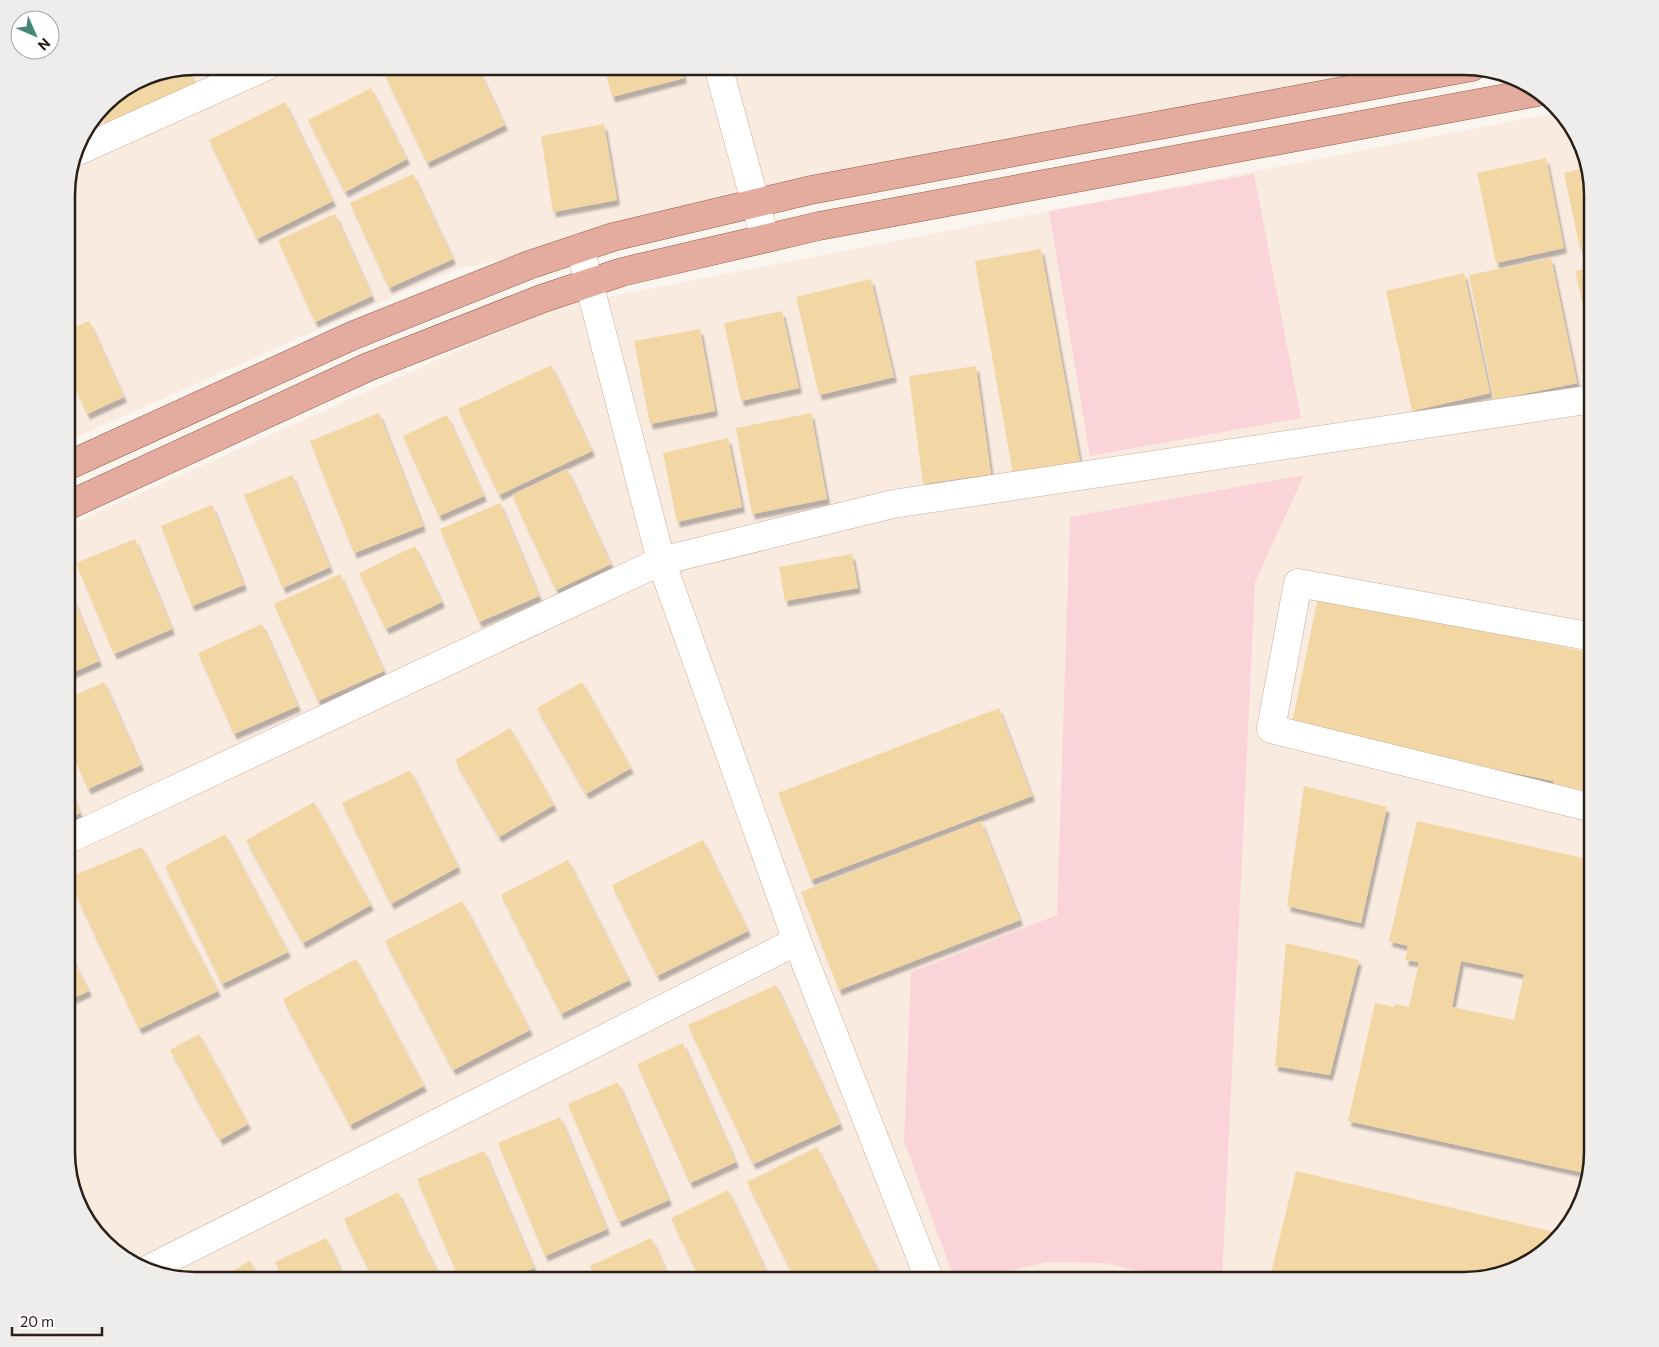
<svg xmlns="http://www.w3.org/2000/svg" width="1659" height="1347" font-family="Commissioner,sans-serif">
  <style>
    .built { fill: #faebe0 }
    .green { fill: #fad4d8 }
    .building { fill: #f2d7a4; fill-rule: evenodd; filter: url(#shadow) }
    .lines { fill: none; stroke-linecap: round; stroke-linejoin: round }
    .minor-casing { stroke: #cbae97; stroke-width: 29 }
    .major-casing { stroke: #975744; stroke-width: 29 }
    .minor { stroke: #fff; stroke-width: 28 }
    .major { stroke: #e3ac9e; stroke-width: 28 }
    .rim { fill: none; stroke: #2a1f17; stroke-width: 2.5 }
  </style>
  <defs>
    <filter id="shadow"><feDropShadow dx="3" dy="5.5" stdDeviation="1" flood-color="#0004"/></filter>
  </defs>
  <rect width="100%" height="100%" fill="#fbf5f0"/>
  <!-- built -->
  <path class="built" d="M195,66H1423L456,269L67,441V186L79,138L110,98L146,76Z
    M1560,112L1580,138L1593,195V1153L1586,1194L1561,1237L1521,1268L1464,1281H194L153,1274L110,1249L79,1209L67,1160V526L555,307Z"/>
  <!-- green -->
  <path class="green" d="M1254,174L1301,418L1090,456L1049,211Z
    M1304,475L1255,582L1222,1281H1181L1105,1263L1047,1262L967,1281H955L904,1141L911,972L1057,915L1070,517Z"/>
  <!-- building -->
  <path class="building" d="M201,66H236L211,82Z
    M381,66H477L505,125L427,163Z
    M604,66H681L684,78L612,97Z
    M187,68L198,86L108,129L99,112L110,98L146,76Z
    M371,88L407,159L345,192L308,120Z
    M285,102L333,201L257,239L209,140Z
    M604,124L617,200L553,212L541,136Z
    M1580,153H1583L1593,195V246L1580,249L1564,173L1584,168Z
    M1546,158L1564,248L1496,263L1477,173Z
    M413,174L453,259L389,288L350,203Z
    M335,214L372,296L315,322L278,240Z
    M1041,249L1080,461L1013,474L975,261Z
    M1551,258L1577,383L1494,400L1469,275Z
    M1593,267V327L1588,328L1575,271Z
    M1464,273L1490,393L1412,411L1386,291Z
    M871,279L894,377L819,395L796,297Z
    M782,311L799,388L741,401L724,323Z
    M89,321L124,397L87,414L67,369V331Z
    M700,329L715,411L650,424L634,341Z
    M551,365L592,451L499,495L458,409Z
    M976,366L991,474L923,484L909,376Z
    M379,413L423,526L354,553L310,441Z
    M811,413L827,499L752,514L736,428Z
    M447,415L484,496L439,516L403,436Z
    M728,438L742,507L677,522L663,453Z
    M567,469L611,564L556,590L512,495Z
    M292,475L330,567L283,588L244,495Z
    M500,503L539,596L479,622L440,529Z
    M212,505L244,585L192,606L161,526Z
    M135,539L172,629L114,654L76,563Z
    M415,546L442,602L386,629L359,573Z
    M852,554L858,588L785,601L779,567Z
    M340,574L384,671L318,701L274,604Z
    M67,584L99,661L67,675Z
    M1318,597L1588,652L1584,666L1593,668V802L1551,793L1554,781L1291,728Z
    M262,624L298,706L234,734L198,653Z
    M104,682L141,765L88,789L67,741V699Z
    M582,682L631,768L586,794L537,708Z
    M999,708L1032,796L811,880L778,793Z
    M510,728L554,805L499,837L455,760Z
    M410,770L458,867L391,904L342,803Z
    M67,781L80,813L67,819Z
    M1304,786L1387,807L1361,923L1287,906Z
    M314,802L371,905L303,943L246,840Z
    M981,821L1020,920L839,990L801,892Z
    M1417,821L1592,860L1589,876L1593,877V1153L1589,1174L1348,1121L1375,1003L1394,1007L1395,1004L1409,1007L1419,962L1405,960L1408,946L1389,941ZM1461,961L1524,974L1514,1020L1452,1007Z
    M225,834L288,952L222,984L165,866Z
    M703,840L748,931L657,976L612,885Z
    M142,847L218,991L139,1029L68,878Z
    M568,860L629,980L561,1014L501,895Z
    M462,901L530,1030L453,1070L385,941Z
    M1286,943L1359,960L1330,1075L1275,1066Z
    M67,949L89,991L67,1001Z
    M356,959L424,1086L350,1125L283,999Z
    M776,985L840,1124L753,1164L688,1025Z
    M199,1034L248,1124L220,1140L170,1050Z
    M683,1043L736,1162L690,1183L637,1064Z
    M618,1082L669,1200L619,1222L568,1104Z
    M560,1117L607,1229L545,1256L498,1143Z
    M817,1147L883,1281H796L747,1182Z
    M484,1151L534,1268L503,1281H460L417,1179Z
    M1296,1171L1563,1234L1521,1268L1464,1281H1269Z
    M728,1190L771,1281H701L671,1218Z
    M398,1192L442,1281H374L344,1219Z
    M326,1238L346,1281H284L275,1262Z
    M651,1238L671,1281H597L590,1266Z
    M250,1261L262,1281H214Z"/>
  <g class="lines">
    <!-- minor casing -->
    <g class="minor-casing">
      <path id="minor" d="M718,66L765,238
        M76,152L267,66
        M580,248L661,561L797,941L930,1281
        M1593,808L1271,729L1298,583L1593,637
        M67,840L661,561L893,504L1593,399
        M147,1270L797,941"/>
    </g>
    <!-- major casing -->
    <g class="major-casing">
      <path id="major" d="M67,466L354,335L529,265L613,237L811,190L1472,67
        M67,506L368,367L541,299L622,272L819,226L1538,92"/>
    </g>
    <!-- minor -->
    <use href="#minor" class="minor"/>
    <!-- major -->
    <use href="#major" class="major"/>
  </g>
  <!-- crop -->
  <path d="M0 0H1659V1347H0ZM195 75H1464A120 120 0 0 1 1584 195V1152A120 120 0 0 1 1464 1272H195A120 120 0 0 1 75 1152V195A120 120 0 0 1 195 75Z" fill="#eeedec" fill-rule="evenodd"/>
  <path class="rim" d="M195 75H1464A120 120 0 0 1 1584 195V1152A120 120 0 0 1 1464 1272H195A120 120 0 0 1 75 1152V195A120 120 0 0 1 195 75Z"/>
  <!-- north arrow -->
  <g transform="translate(35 35) rotate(135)"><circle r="24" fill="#ffffff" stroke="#aaa5a2"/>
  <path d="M0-4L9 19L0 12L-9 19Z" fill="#44877a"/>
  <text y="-8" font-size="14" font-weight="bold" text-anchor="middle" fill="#2a1f17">N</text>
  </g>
  <!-- scale -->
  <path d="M12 1327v8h90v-8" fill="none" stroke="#2a1f17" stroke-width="2.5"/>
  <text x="20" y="1327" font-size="15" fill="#2a1f17" stroke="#ffffff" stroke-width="4" paint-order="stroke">20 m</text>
</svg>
